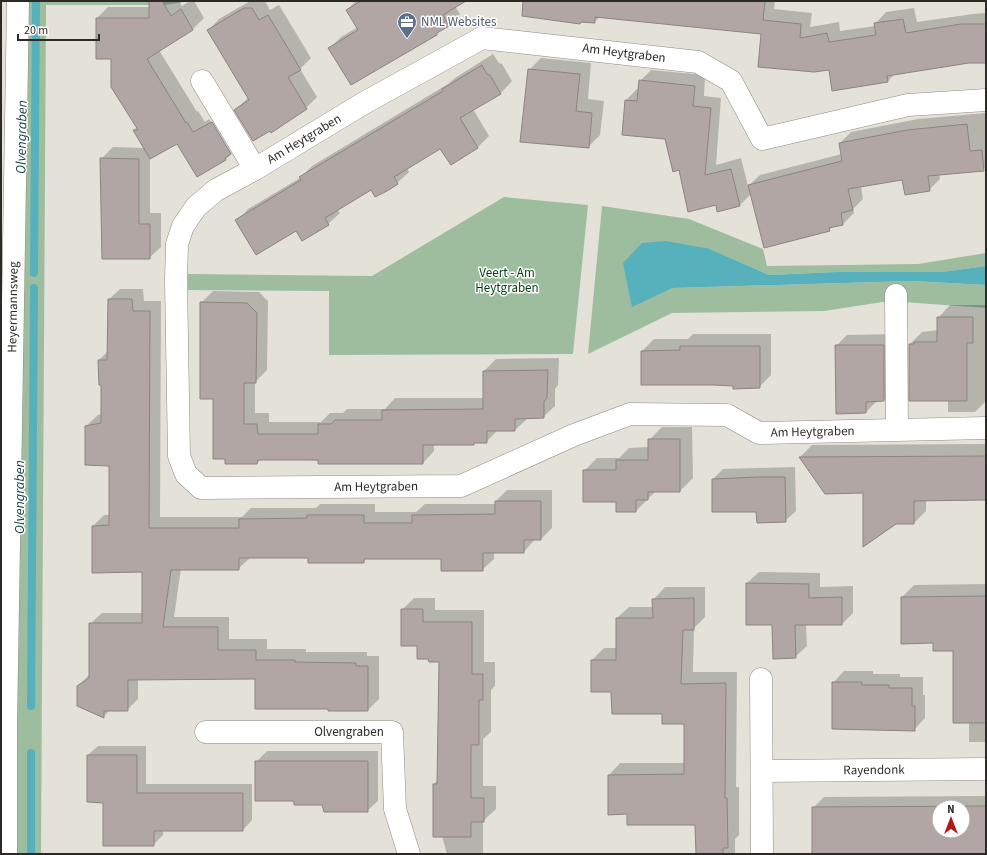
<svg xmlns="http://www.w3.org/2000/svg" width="987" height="855" font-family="'Source Sans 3',sans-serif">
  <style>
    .green { fill: #9ebd9f }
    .water { fill: #56b1bc }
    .shadow { fill: #0003; fill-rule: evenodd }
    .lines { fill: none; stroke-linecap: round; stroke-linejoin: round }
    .stream { stroke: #56b1bc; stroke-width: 8 }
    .building { fill: #b1a6a4; stroke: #8d8381; fill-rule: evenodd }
    .street-casing { stroke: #8e8c84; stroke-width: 23 }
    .street { stroke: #fff; stroke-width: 22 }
    .labels { text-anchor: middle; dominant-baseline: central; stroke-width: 3; stroke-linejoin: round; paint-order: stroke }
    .service-label { font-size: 13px; fill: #4e5e75; stroke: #fff; text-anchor: start }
    .street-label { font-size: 13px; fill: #2b2a26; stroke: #fff }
    .park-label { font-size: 13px; fill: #003c0d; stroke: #fff }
    .water-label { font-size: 14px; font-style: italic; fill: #164146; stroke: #fff }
  </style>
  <rect width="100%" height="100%" fill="#e3e1d8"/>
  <!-- green -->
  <path class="green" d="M28,1H191L165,5H46L41,854H17L16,738Z
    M504,197L588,205L573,354L329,355V291L188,290V274L372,276Z
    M602,206L689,219L763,249L767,266L918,264L986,253V266L943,272H836L769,275L710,249L633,306L673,288L911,281L986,285V308L889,301L824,311L672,313L588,354Z"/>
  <!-- water -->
  <path class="water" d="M666,241L710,249L769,275L836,272H942L986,266V285L911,281L673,288L632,307L623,263L642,243Z"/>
  <!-- shadow -->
  <path class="shadow" d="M150,1H179L182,6L190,1H194L204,18L193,29L159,50L197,112L198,111L205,122L209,119L231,154L226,159L197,176L177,142L150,158V213H161V247L149,258L101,159L113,147L144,148L134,130L137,127L112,58H97V18L108,7H150Z
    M250,1H265L270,10L279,5L311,58L300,69L317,97L306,108L272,131L235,110L249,97L209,30L219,19Z
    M356,1H460L455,6L460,14L449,25L415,47L330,48L341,37L358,27L347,10Z
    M513,1H775L774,9L812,13L810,27L839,22L840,31L875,26V24L886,12L914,8L917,22L973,14L986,13V62H969L896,73L888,81L833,90L830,69L762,33L600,17L594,22L582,21L580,23L541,3Z
    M493,54L499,63L502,64L512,81L501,93L473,109L489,136L478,147L451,163L441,148L407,168L409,172L397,183L372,189L337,209L340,213L328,224L297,229L237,221L248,209L300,178L312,166L448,84L455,78Z
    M541,58L591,63L588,99L604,101L600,135L588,147L529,70Z
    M651,70L705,75L704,96L721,98L716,165L741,158L748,186L760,175L842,154L840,143L851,132L918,119L986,113V168L939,174L940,179L929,190L903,178L861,186L863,199L853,209L854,213L843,224L833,226L829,230L751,194L740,205L717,204L679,169L666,138L623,134L626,100L637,89H639L640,81Z
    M223,112L242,142L232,153L211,118Z
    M120,289H143L144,301H161L160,517H242L251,508H316L320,504H375V512H416L425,504H496V501L507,490H552V528L541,539H535L524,552H494V559L482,570L442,558H367L363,562L309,557H251L239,568H181L174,617H229V639H267V649H306V652H367V656H379V699L368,710L329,708L256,678L138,679V699L127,710H110L104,716L78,686L90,674V624L102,613H143V571L93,526L104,515H110V465L86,426L98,415L102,414V384L99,360L108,351V300Z
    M213,291L259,292L268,301L267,370L255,382V413H269V422H321L330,413H343L347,409H385L395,398H484V371L496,359L559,358L558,385L555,389V406L543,417L527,419L515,430H498L486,442H476L474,444H434V451L423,463L261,459L257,463L226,458L214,398L201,303Z
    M950,305H985L986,401L975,412H948V400L910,344L922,332L938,330V318Z
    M693,334H771V375L759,387L733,385L642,351L654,339H688Z
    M895,334V389L884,400L877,401L866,412L836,346L847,335Z
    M662,427H692L693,478L680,491H656L636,511L617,501L584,471L597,458H619L629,448L649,447V440Z
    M986,444V499L926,500V511L914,523L864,492L826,493L800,457L812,445Z
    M795,467L796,511L785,521L757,511L713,479L723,469Z
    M759,572L820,573V587L853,586V613L842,624H806L807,646L795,657L747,583Z
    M986,584V742H969V722L954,650L934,642L902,597L914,585Z
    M665,587H705V617L694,628L693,672H737L736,787H739V835L735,839V854H697L696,824L628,813L609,775L620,763H685V723L612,691L592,660L604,648H617V618L629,607H654V599Z
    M414,598H435V610H484V662H495V686L491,690V732L483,739V786H496V809L483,821V854H447L442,836L434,784L438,780L440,661L429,658L418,645L402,610Z
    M844,671H873V674H900V677H923V695H925V718L914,730L833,683Z
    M98,746H146V784H252V820L243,830H163V835L154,844L88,755Z
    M267,751H378V801L367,811L295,800L256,762Z
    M986,796V854H813V808L824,797ZM939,807H963V831H939Z"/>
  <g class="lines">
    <!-- stream -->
    <path class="stream" d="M34,273L36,1
      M31,706L34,288
      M31,854V753"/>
  </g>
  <!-- building -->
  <path class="building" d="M149,1H162L171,16L181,9L193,30L147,59L186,123L187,122L193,132L212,122L231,154L225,158L226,160L197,177L177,144L150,159L133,130H138L111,87V59H96V18H149Z
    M361,1H466L443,15L449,26L437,33V35L351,85L328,48L358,30L346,10Z
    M523,1H765L763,20L801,24L800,38L827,33L829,42L876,35L874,23L903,19L906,33L961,24H986V63H969L887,76L888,82L832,91L829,70L814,72L758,67L761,34L595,17V23L581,22L580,24L522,16Z
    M244,8H252L259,20L268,15L301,70L288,77L307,109L271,133L270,131L253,141L234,110L249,100L207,30Z
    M482,65L487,74L490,75L501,94L460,118L478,148L451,165L440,149L394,177L398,184L387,191L375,197L371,190L325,218L329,225L302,241L296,231L256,255L235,220L301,180L299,177L443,91L442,89Z
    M528,69L580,74L576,111L592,113L589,148L520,142Z
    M639,80L695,86L693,106L711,108L705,175L731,169L740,206L717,212L716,205L688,212L679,170L673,172L665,139L622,135L625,100L637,101Z
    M967,124L970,151L982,150L984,171L928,176L930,191L905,195L902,180L848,189L853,210L841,213L843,225L829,228L830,231L764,248L748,185L842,161L839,143L907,130Z
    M100,158L139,159V224H150V259H102Z
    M108,299H132L133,311H150L149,528H239V519L307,518V515H364V523H412V515L495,514V501H541V540H524V553H483V571H441V559H364V563H308V558H239V570H171L163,627H218V650H256V660H295V662L356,663V666H368V711H328V709H255V679L128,680V711H104V718L77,706V686L89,678V623H142V572L92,573V526L109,525V466L85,465V426L101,423V385H99L98,360H107Z
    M200,302L247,303L257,313L256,383H244V424H257L258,434H318V424H331L335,420H382V410L483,409V371L548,370L547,398L544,401V418L515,419V431H487V443H474V445H423V464H318V460H258L257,464H225V459H213V399H200Z
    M937,317H973V343H967V401H909V344H914V342H937Z
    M835,345H884V401L866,402V413L836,414Z
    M680,346H760V388L733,389V386L714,385H641V351L680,350Z
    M648,439H680V492H648V500H636V512H616V502H583V470H616V460H648Z
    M986,456V500L914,501V524H896L863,547V493L825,494L799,457Z
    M757,477H785L786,522L757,523L756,512H712V479Z
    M746,583L809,584V598L842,597V625H795L796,658L773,659L772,625H746Z
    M986,596V723H953V651H933V643L901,644V597Z
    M694,598V630H683L681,684L726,683L725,798H727L728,848H723V854H696L695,825H627V814L608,815V775L684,774V724H662V714H612L611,692H591V660H616V618H653L652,599Z
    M401,609H423V622H472V674H483V700H479V745H471V798H484V822H471V837H433V784H437L439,662H429L428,659H417V646H401Z
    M832,682H862V685H889V688H912V706H915V731L832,729Z
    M87,755H137V793H243V831H154V846H103V803L87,802Z
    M255,761H368V812H324L322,805H294V801H255Z
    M986,806V854H812V807ZM939,807H963V831H939Z"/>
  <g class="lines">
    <!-- street casing -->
    <g class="street-casing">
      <g id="street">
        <path d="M202,81L255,169"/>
        <path id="s1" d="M986,100L908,105L762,139L731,81L698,62L482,38L364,103L255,169L216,190L196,207L183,226L177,244L176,280L179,456L186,474L201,488L461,486L574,435L630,414L727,415L759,433L986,428"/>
        <path d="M896,295L897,429"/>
        <path d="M761,679L762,854"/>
        <path id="s2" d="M206,732H392L395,809L409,854"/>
        <path id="s3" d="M762,771L986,769"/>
        <path id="s4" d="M6,854V726L18,1"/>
      </g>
    </g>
    <!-- street -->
    <use href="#street" class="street"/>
  </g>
  <!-- icons -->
  <defs>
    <g id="office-pin" transform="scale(1)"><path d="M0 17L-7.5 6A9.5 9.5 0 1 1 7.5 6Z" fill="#5c6f8a" stroke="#fff"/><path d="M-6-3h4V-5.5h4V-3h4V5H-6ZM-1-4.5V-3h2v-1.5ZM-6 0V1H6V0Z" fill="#fff"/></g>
  </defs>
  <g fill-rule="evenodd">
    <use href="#office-pin" x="407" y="22"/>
  </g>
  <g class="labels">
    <!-- service labels -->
    <g class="service-label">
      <text x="421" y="22">NML Websites</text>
    </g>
    <!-- street labels -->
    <g class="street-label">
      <text transform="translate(624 53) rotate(7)">Am Heytgraben</text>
      <text transform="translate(304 139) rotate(-31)">Am Heytgraben</text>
      <text stroke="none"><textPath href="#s4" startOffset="547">Heyermannsweg</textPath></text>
      <text stroke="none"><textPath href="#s1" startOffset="1807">Am Heytgraben</textPath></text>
      <text stroke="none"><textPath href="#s1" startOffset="1351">Am Heytgraben</textPath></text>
      <text stroke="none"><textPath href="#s2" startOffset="143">Olvengraben</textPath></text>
      <text stroke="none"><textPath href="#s3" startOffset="112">Rayendonk</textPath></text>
    </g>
    <!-- park labels -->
    <g class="park-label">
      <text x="507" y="273">Veert - Am<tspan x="507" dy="15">Heytgraben</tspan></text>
    </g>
    <!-- water labels -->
    <g class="water-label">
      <text transform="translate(22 137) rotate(-89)">Olvengraben</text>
      <text transform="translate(20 497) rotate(-90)">Olvengraben</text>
    </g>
  </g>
  <!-- border -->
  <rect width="987" height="855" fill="none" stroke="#2b2a26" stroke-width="4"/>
  <!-- north arrow -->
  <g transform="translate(951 819)"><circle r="19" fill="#ffffff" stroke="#aaaaa8"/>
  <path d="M0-3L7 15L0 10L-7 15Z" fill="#ac1b18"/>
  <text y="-6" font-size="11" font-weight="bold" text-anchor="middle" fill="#2b2a26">N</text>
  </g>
  <!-- scale -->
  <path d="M18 34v6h81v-6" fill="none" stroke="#2b2a26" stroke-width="2"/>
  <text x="24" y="34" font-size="12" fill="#2b2a26" stroke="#ffffff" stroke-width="3" paint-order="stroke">20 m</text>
</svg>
